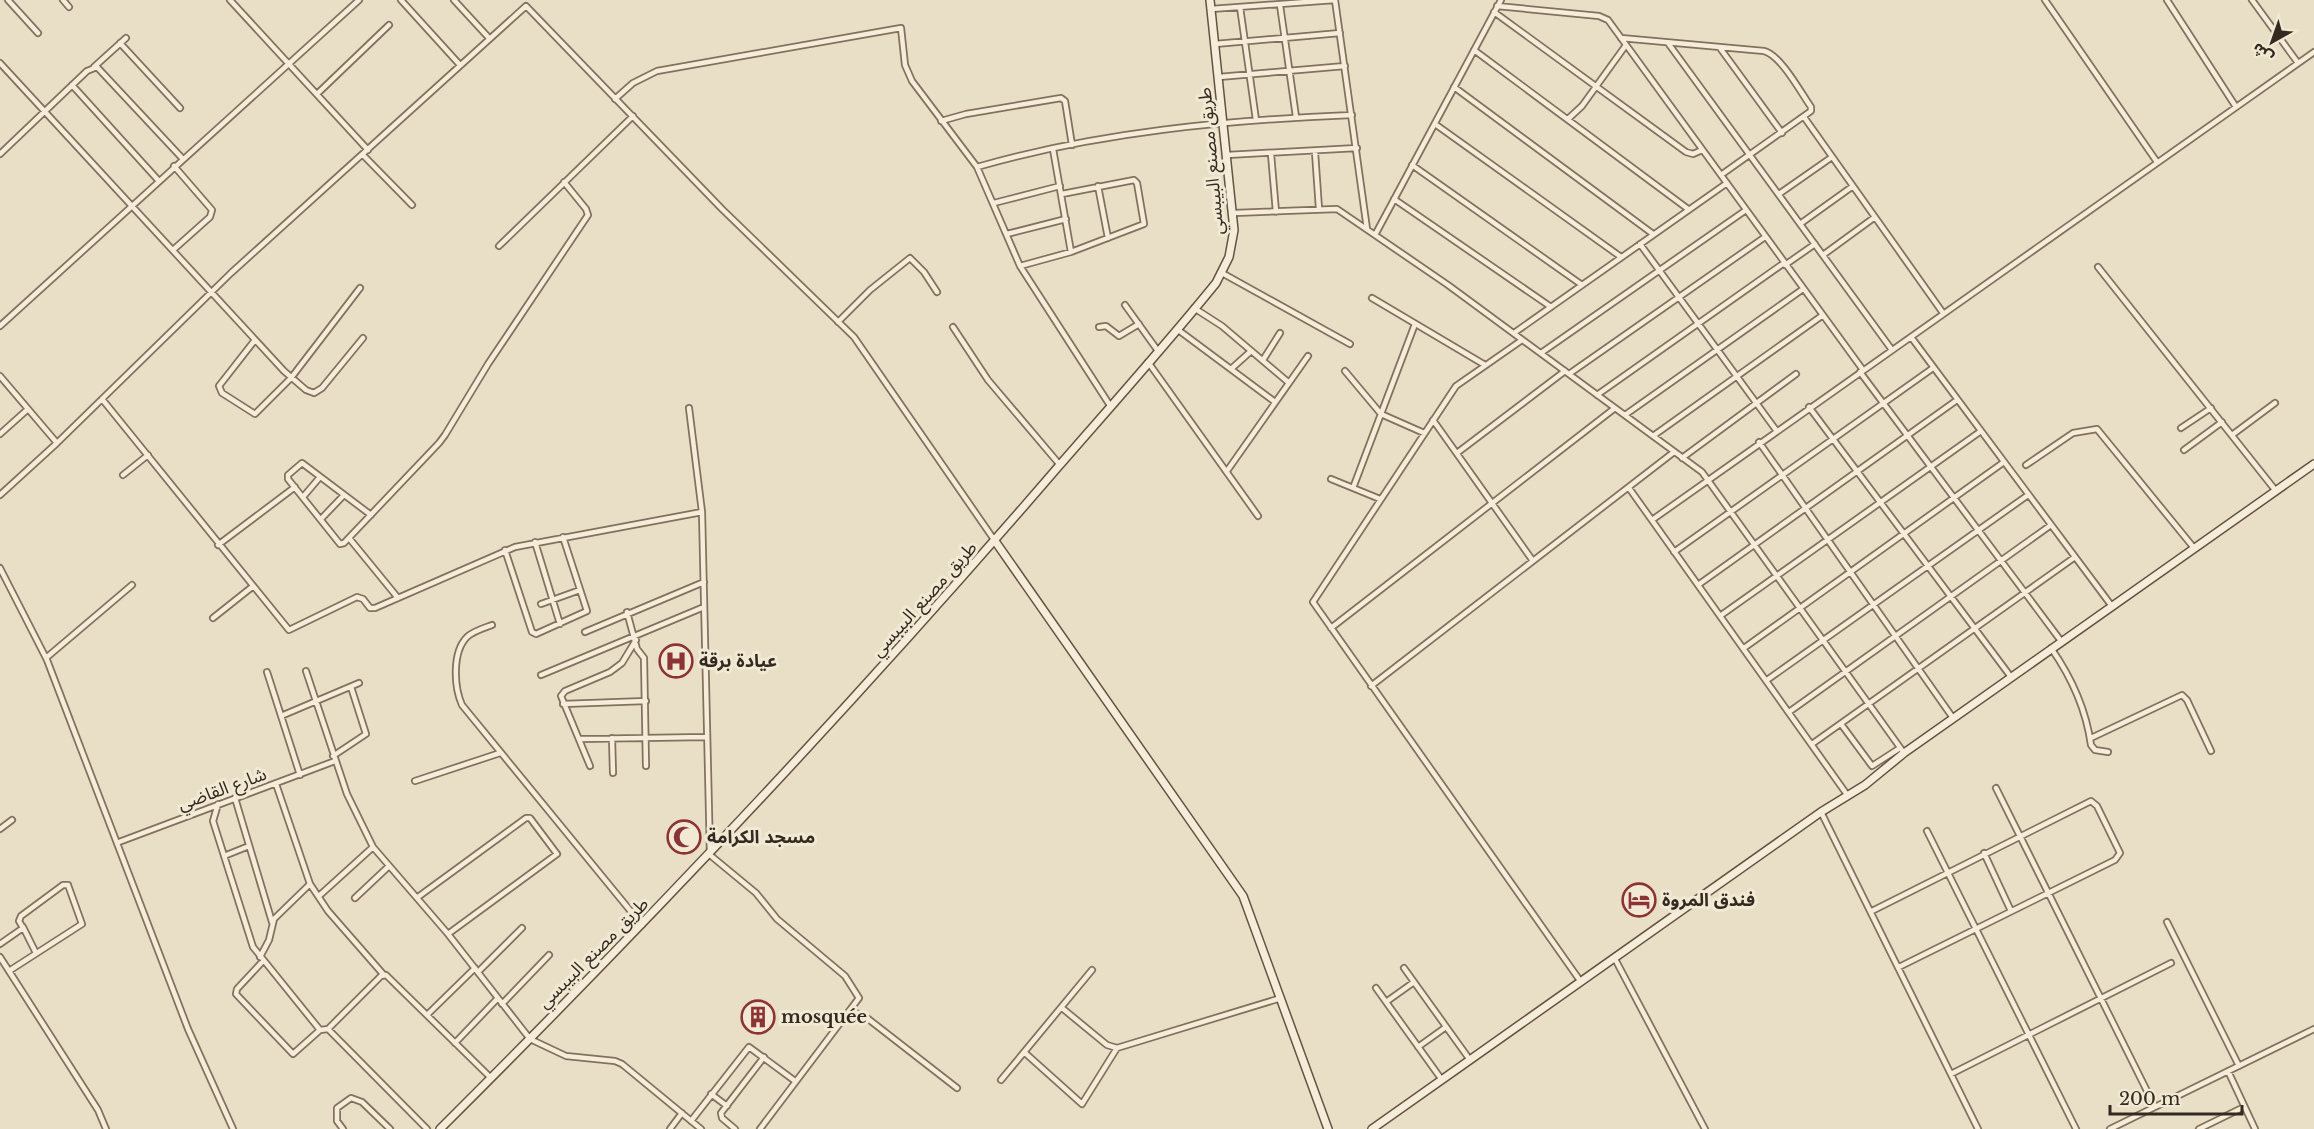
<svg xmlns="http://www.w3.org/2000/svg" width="2314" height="1129" font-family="'Libre Baskerville','Noto Sans Arabic',serif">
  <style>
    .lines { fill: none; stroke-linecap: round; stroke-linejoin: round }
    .street-casing { stroke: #83715e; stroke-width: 8 }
    .secondary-casing { stroke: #655341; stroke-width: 10 }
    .street { stroke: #f5edd9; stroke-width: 4.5 }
    .secondary { stroke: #f5edd9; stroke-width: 7 }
    .labels { text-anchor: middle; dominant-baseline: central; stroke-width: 6; stroke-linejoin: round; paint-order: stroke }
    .street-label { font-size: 18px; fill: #352a20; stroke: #f2e9d5 }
    .poi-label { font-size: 18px; font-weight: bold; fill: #352a20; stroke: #f2e9d5; text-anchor: start }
  </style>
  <rect width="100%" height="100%" fill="#e9dfc6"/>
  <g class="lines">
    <!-- street casing -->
    <g class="street-casing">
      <path id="street" d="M8,0L38,33
        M63,0L69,7
        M230,0L368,150
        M401,0L460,65
        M454,0L489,38
        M1335,0L1367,229
        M2045,0L2157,162
        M2167,0L2236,107
        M2252,0L2298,63
        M1280,5L1296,117
        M1497,6L1599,16L1608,20L1863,370
        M1240,7L1256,120
        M1211,9L1335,0
        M1494,12L1686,152L1693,154L1702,150
        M1621,38L1764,51C1781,55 1801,93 1811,107V111L1721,175
        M120,43L180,108
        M1668,43L1892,350
        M1215,44L1340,33
        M1720,48L1782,133
        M1474,50L1688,209
        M0,63L284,371L306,390L314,393L322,388L363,338
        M94,67L126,38
        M1219,77L1345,66
        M72,85L158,180
        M1454,87L1653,234
        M317,94L389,25
        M615,99L633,83L657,71L901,28L905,65L912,81L977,167L1020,266L1111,407
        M1804,117L1943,313
        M1568,119L1582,106L1626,45
        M941,121L966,114L1061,98L1065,101L1072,145
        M1435,124L1621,257
        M1053,149L1071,252
        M1315,152L1319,209
        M0,154L87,71L97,67L182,158
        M1271,154L1276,212
        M363,155L412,205
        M1227,155L1357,148
        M1412,165L1582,285
        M977,167C1098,132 1227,120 1352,115
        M1098,186L1108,238
        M1779,194L1832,157
        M1394,199L1551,307
        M994,203L1060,186
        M1234,213L1337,209L1448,285L1702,472L1904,753
        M1800,224L1853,186
        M1007,234L1066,219
        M1375,235L1501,0
        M1640,244L1776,430
        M499,246L633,116
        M173,250L210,217L212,210L174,166
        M1823,255L1875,217
        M1785,265L1815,244
        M1020,266L1071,252L1144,224L1137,183L1134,180L1062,194
        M2098,267L2276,491
        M1222,273L1350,344
        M1372,298L1485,365
        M1125,305L1158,351
        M1194,308L1222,326L1288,382
        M838,322L870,290L910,258L924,272L937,292
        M0,326L359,0
        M953,327L988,380L1060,465
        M1099,327L1106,326L1119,336L1139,324
        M1177,329L1275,402
        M1514,333L1727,183
        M1911,337L2111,605
        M255,340L219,386L222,393L255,414L291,378L360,288
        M1522,340L1456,386L1313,602L1581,982
        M1541,353L1746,210
        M1263,360L1280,333
        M1148,362L1258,516
        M1231,369L1250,352
        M1345,371L1381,414L1424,433
        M1860,372L2061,641
        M1569,374L1765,237
        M0,376L57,443L231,273L526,6L722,209L854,337L995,541
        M1597,395L1784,263
        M102,399L289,630L357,597L363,599L370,608H375L515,547L702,512
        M1809,407L2011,677
        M689,408L702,512L710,855L756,893L777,919L845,976L859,998L760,1129
        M1625,415L1803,289
        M1433,420L1533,561
        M2181,428L2211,408
        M0,434L28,409
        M2232,435L2275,403
        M1653,436L1823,315
        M1759,442L1953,718
        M2184,450L2222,422
        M1457,453L1565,371
        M1682,458L1796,374
        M2026,465L2073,433L2097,429L2194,548
        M1227,471L1308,356
        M123,475L148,455
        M1331,479L1380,499
        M1353,488L1415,324
        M1629,488L1848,796
        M0,495L57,443
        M303,497L320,477
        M371,515L302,463L288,475V479L340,544L344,543L439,443L445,435L488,364L588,215L586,209L564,182
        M321,519L344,495
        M1652,520L2314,52
        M349,538L398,598
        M535,542L560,624
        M218,545L295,487
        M505,550L532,632L536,634L587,611L563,537
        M1674,552L1933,368
        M0,568L47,660L188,1029L233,1129
        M1698,585L1957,400
        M541,604L580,590
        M627,612L637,649L644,658L646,766
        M1720,616L1981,431
        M213,618L252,587
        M492,625C484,628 473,631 467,637C452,652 454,687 462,705L642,925
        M1331,628L1615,408
        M585,632L704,582
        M1744,648L2004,462
        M2051,648C2072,678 2086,709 2091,745L2095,750L2108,752
        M46,658L132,585
        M306,671L347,794L373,847
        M267,672L300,775
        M541,675L704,607
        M1767,680L2028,495
        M1371,686L1674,452
        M563,704L646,701
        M1789,712L2051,525
        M281,716L359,683
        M1841,724L1872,766L1900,748
        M612,738L613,773
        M2091,738L2182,695L2187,700L2211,751
        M579,739L706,737
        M1812,744L2075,557
        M333,756L366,734L351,687
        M590,766L561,696L565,691L610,672L622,663L636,640
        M415,781L500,753
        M276,784L310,884L328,911L383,974
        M1996,788L2155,1107
        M235,798L272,922
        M218,804L213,821L253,947L320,1030L328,1029L381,976L386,975L491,1078
        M1821,812L1978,1129
        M0,829L12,820
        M1927,831L2076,1129
        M119,842L335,761
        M1984,853L2011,911
        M224,856L249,846
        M319,896L373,847L448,934L530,1039L566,1056L615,1061L622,1064L701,1129
        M418,897L526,818H530L557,854L448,934
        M355,898L389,866
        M1872,911L2091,801L2097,806L2120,853L2115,860L1899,967
        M2167,922L2239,1066
        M23,927L36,953
        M0,944L23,928L19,921L21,916L63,885H68
        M0,957L98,1110L106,1129
        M260,957L269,940L274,919L310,884
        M1615,959L1705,1129
        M263,961L237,989L236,994L293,1054L320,1030
        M1404,968L1470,1060
        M9,971L82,924L68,885
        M478,972L522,928
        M1376,988L1442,1080
        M1386,1002L1414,982
        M502,1004L549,955
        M1062,1008L1107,1045L1117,1048L1281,998
        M850,1010L867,1018L957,1088
        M427,1015L475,968
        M328,1029L427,1129
        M455,1043L498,998
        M1418,1047L1446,1027
        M1024,1052L1082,1104L1117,1048
        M2228,1071L2255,1129
        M1951,1074L2171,963
        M1001,1080L1092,970
        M711,1094L727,1106
        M691,1121L749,1047L795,1081
        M343,1129L337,1121V1108L351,1098L362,1102L390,1129
        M670,1129L682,1113
        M735,1129L722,1118L721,1113L764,1057
        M2110,1129L2314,1029
        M2199,1129L2244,1107"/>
    </g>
    <!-- secondary casing -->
    <g class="secondary-casing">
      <path id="secondary" d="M995,541L1243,896L1328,1129
        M440,1129C654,916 861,696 1058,467C1111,406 1165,346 1216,283L1229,257L1234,230L1210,0
        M1372,1129L1821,812L1865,785L1904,753L2314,464"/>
    </g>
    <!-- street -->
    <use href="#street" class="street"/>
    <!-- secondary -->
    <use href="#secondary" class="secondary"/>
  </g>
  <!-- icons -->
  <defs>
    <g id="hospital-ring" transform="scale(1.725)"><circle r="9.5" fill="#f2e9d5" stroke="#8c3435" stroke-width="1.5"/><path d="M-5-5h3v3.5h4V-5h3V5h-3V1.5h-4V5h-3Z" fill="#8c3435"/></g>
    <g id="mosque-ring" transform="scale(1.725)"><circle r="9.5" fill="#f2e9d5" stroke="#8c3435" stroke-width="1.5"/><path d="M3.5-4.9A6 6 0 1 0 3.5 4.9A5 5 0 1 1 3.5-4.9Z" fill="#8c3435"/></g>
    <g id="hotel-ring" transform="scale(1.725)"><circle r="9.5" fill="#f2e9d5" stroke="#8c3435" stroke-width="1.5"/><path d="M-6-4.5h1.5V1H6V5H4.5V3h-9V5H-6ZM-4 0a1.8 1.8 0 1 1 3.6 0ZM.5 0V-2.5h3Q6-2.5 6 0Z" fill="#8c3435"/></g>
    <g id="building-ring" transform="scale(1.725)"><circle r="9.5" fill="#f2e9d5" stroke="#8c3435" stroke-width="1.5"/><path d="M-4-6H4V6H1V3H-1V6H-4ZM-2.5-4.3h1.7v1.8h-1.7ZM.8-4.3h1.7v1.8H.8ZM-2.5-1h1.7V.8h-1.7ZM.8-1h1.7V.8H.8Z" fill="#8c3435"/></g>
  </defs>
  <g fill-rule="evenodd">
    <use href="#hospital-ring" x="676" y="661"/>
    <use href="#mosque-ring" x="684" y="837"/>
    <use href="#hotel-ring" x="1639" y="900"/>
    <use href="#building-ring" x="758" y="1017"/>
  </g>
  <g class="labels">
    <!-- street labels -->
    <g class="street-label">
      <text transform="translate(1211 161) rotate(-95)">طريق مصنع البيبسي</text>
      <text transform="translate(924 599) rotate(-48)">طريق مصنع البيبسي</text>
      <text transform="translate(222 789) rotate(-20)">شارع القاضي</text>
      <text transform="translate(593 953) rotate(-45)">طريق مصنع البيبسي</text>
    </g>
    <!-- poi labels -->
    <g class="poi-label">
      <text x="699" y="661">عيادة برقة</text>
      <text x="707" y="837">مسجد الكرامة</text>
      <text x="1662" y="900">فندق المروة</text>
      <text x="781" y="1017">mosquée</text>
    </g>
  </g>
  <!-- north arrow -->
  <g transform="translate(2272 42) rotate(220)" stroke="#f2e9d5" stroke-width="4.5" paint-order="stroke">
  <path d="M0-4.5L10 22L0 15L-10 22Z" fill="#352a20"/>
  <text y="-9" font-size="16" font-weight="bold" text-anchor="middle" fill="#352a20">ش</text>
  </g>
  <!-- scale -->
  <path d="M2110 1105v9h132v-9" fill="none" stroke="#352a20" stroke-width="3"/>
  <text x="2119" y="1105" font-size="18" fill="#352a20" stroke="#f2e9d5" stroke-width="4.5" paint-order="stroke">200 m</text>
</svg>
